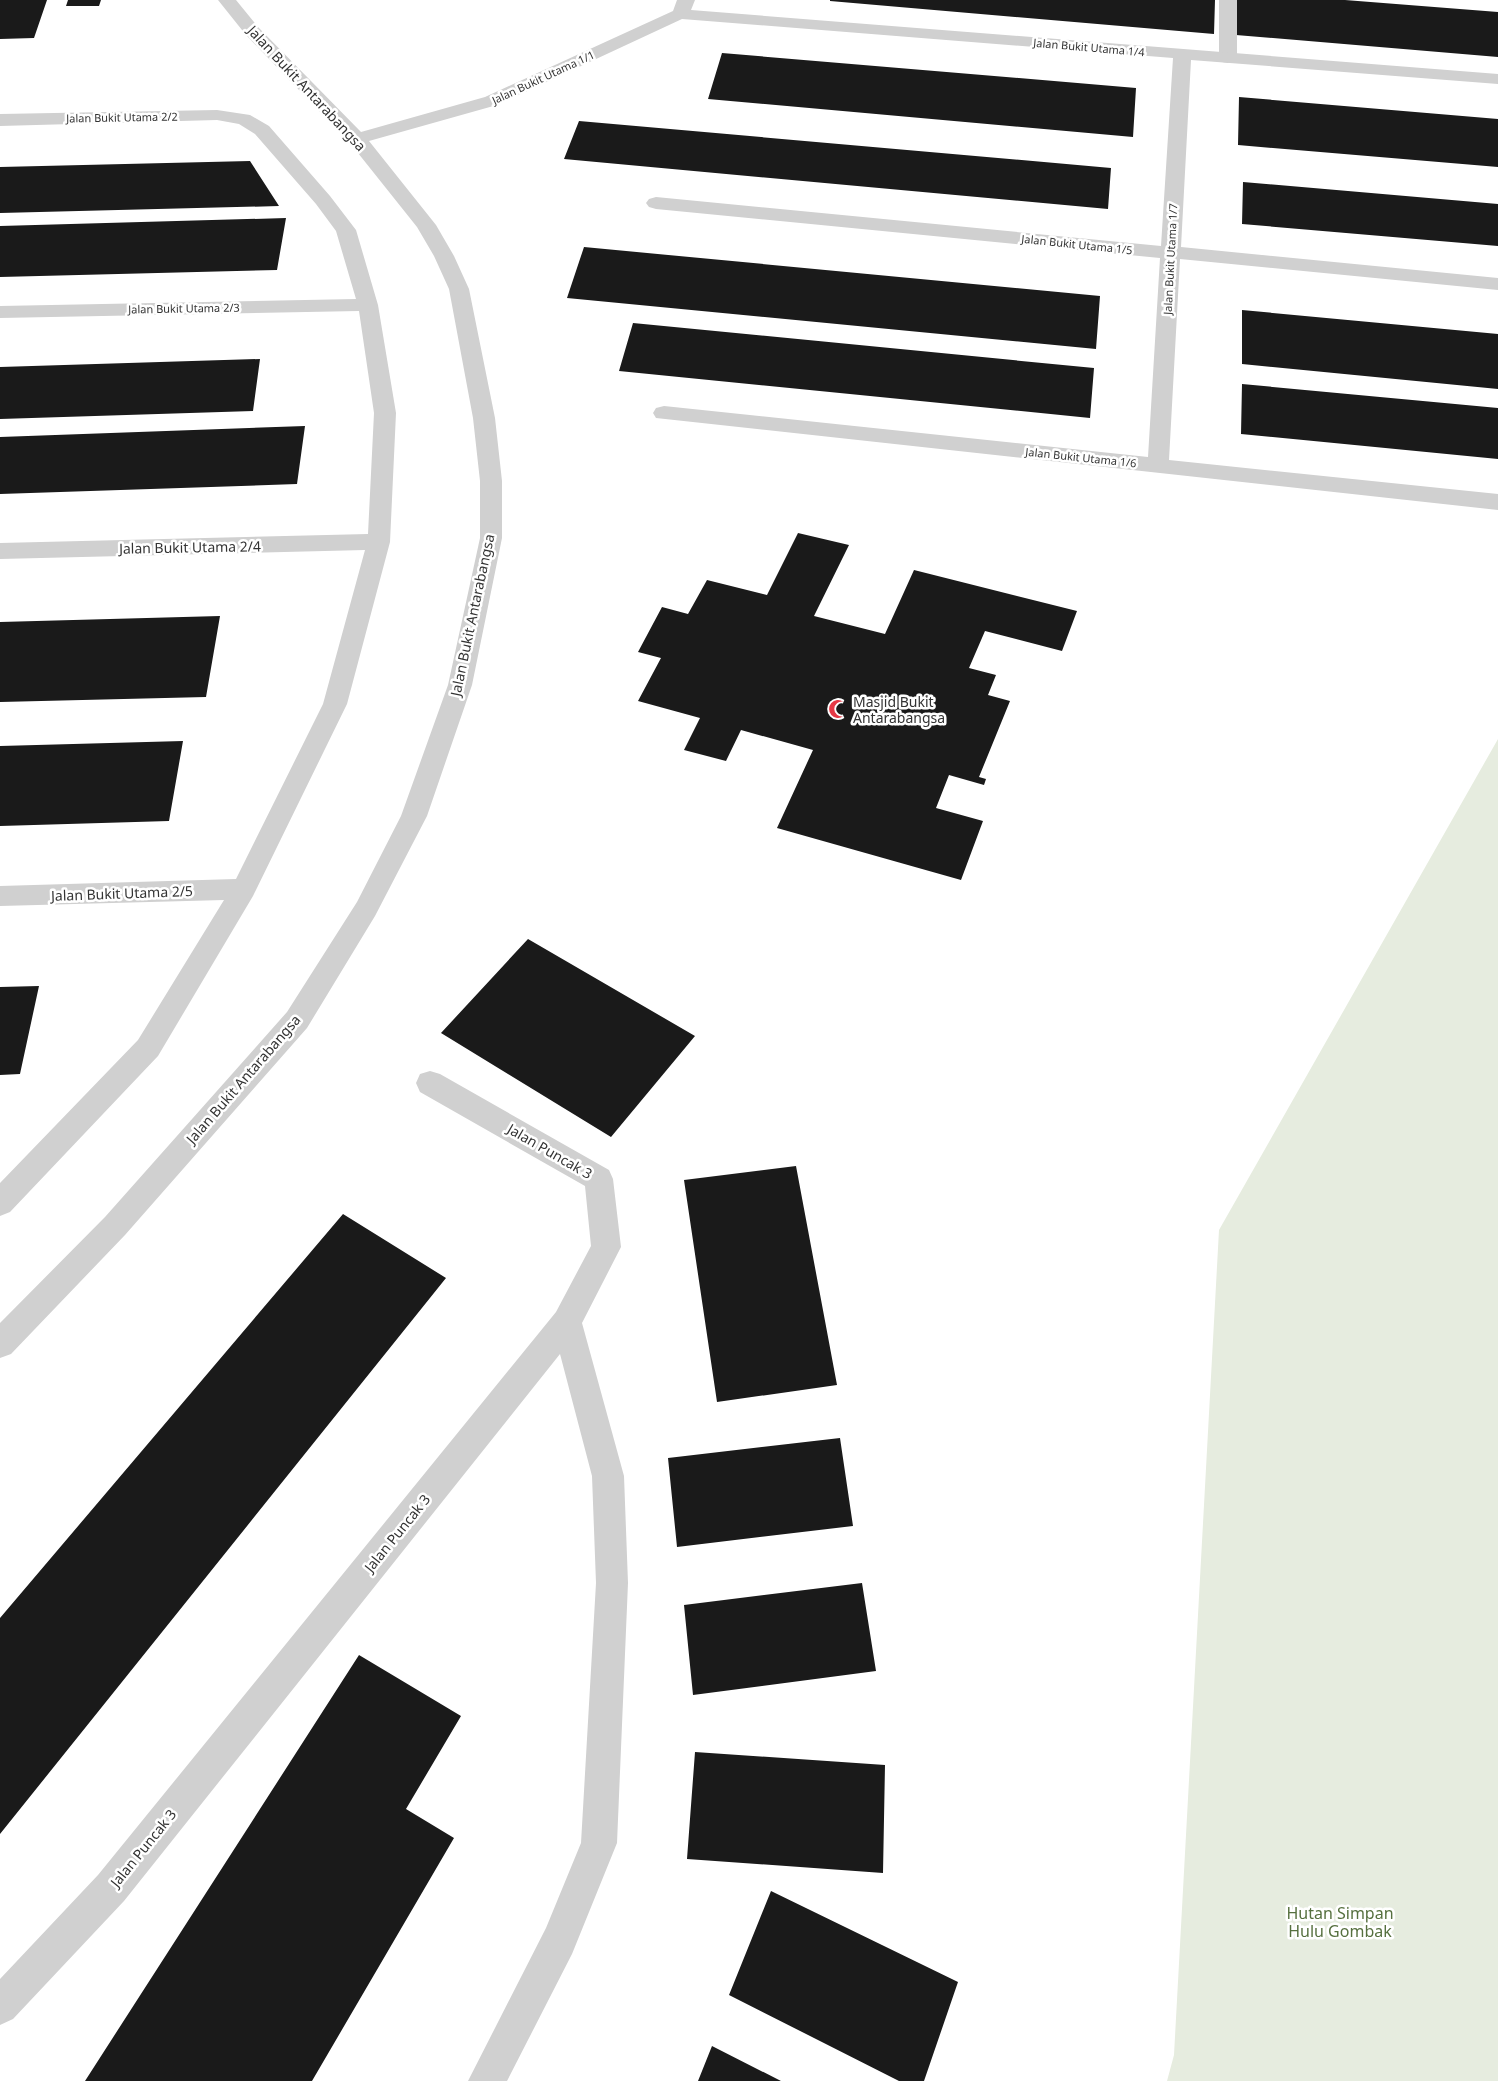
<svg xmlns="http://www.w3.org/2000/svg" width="1498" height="2081" font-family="'Noto Sans',sans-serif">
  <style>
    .green { fill: #e6ecdf }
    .building { fill: #1a1a1a }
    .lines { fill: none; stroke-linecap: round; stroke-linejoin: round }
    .lane { fill: #d0d0d0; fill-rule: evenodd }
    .street { fill: #d0d0d0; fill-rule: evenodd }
    .labels { text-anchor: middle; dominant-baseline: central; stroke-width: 5; stroke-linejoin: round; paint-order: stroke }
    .far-street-label { font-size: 11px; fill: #333; stroke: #fff }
    .street-label { font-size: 14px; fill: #333; stroke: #fff }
    .poi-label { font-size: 14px; fill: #333; stroke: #fff; text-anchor: start }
    .near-park-label { font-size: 16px; fill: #56703f; stroke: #fff }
  </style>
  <rect width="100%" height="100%" fill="#fff"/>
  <!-- green -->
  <path class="green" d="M1498,739V2081H1167L1174,2055L1219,1230Z"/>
  <!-- building -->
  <path class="building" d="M0,0H47L34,38L0,39Z
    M68,0H101L99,6H66Z
    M830,0H1215L1214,34L830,1Z
    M1237,0H1345L1498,12V57L1236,35Z
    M722,53L1136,88L1133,137L708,99Z
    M1239,97L1498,119V167L1238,145Z
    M579,121L1111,168L1108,209L564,159Z
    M250,161L279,206L0,213V167Z
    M1243,182L1498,204V246L1242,224Z
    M286,218L277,270L0,277V226Z
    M584,247L1100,296L1096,349L567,298Z
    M1242,310L1498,334V389L1242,364Z
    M633,323L1094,368L1090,418L619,371Z
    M260,359L253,411L0,419V367Z
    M1242,384L1498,408V459L1241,434Z
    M305,426L297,484L0,494V437Z
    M798,533L849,545L814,616L885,634L914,570L1077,611L1062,651L985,631L969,668L996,675L988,695L1010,701L979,777L986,779L984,785L949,775L936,808L983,821L961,880L777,828L813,750L741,730L726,761L684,750L700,718L638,701L661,658L638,652L662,607L688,614L707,580L767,595Z
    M220,616L206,697L0,702V622Z
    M183,741L169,821L0,826V746Z
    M528,939L695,1036L611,1137L441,1033Z
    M39,986L20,1074L0,1075V987Z
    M796,1166L837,1385L717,1402L684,1180Z
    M343,1214L446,1278L0,1834V1618Z
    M840,1438L853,1526L677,1547L668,1458Z
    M862,1583L876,1671L693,1695L684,1605Z
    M359,1655L461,1716L406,1809L454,1838L312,2081H85Z
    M695,1752L885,1765L883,1873L687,1859Z
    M771,1891L958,1982L924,2081H899L729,1995Z
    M712,2046L781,2081H698Z"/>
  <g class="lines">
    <!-- lane -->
    <path class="lane" d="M1219,0H1237V58L1234,62L1228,63L1222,62L1219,58Z"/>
    <!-- street -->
    <path class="street" d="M218,0H236L258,27L361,132L485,97L673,11L677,0H695L691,10L1498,74V84L1191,60L1181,247L1498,278V290L1180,259L1169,460L1498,494V510L656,418L653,413L656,408L664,406L1148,457L1160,258L656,209L649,207L646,203L649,199L656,197L1161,246L1173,58L682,19L497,105L369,141L436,225L454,256L469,289L495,418L502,481V538L472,685L427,816L375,916L307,1028L125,1235L11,1354L0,1358V1323L105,1217L287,1012L357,902L401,816L448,685L480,538V481L473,418L449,289L434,256L417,227L350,143L246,35Z
      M217,110L250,115L269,126L330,196L356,230L378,305L396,413L390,542L347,704L253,896L158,1056L10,1212L0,1216V1183L138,1040L224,900L0,906V886L236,879L323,704L365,550L0,559V543L368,534L374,413L359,311L0,318V306L356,299L336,231L316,204L255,134L239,124L217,120L0,126V114Z
      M430,1071L440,1074L609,1170L613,1179L621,1247L582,1323L624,1476L628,1583L617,1843L572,1954L507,2081H468L546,1928L581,1843L596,1583L592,1476L560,1354L124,1901L13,2019L0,2025V1979L98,1875L556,1312L591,1246L585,1186L420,1092L416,1083L420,1074Z"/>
  </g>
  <!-- icons -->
  <defs>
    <g id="mosque-bare" transform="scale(1.5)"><path d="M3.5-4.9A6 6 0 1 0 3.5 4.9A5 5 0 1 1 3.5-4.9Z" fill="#e63946" stroke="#fff" stroke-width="2.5" paint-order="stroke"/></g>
  </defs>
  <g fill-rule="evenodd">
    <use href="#mosque-bare" x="838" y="709"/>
  </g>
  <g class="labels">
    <!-- far-street labels -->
    <g class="far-street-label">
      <text transform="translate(1089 47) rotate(5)">Jalan Bukit Utama 1/4</text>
      <text transform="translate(543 77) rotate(-25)">Jalan Bukit Utama 1/1</text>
      <text transform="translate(122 117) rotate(-1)">Jalan Bukit Utama 2/2</text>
      <text transform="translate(1077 244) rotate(6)">Jalan Bukit Utama 1/5</text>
      <text transform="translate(1170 259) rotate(-87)">Jalan Bukit Utama 1/7</text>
      <text transform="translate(184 308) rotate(-1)">Jalan Bukit Utama 2/3</text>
      <text transform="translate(1081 457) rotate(6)">Jalan Bukit Utama 1/6</text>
    </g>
    <!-- street labels -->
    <g class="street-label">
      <text transform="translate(307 88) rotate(47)">Jalan Bukit Antarabangsa</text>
      <text transform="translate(190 547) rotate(-1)">Jalan Bukit Utama 2/4</text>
      <text transform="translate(472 615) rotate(-78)">Jalan Bukit Antarabangsa</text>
      <text transform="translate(122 893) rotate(-2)">Jalan Bukit Utama 2/5</text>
      <text transform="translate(243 1079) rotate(-49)">Jalan Bukit Antarabangsa</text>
      <text transform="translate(550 1151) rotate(30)">Jalan Puncak 3</text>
      <text transform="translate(397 1533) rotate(-51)">Jalan Puncak 3</text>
      <text transform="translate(143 1848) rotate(-51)">Jalan Puncak 3</text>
    </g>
    <!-- poi labels -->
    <g class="poi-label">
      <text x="853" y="701">Masjid Bukit<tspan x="853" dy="16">Antarabangsa</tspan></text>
    </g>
    <!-- near-park labels -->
    <g class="near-park-label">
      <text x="1340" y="1913">Hutan Simpan<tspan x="1340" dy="18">Hulu Gombak</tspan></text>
    </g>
  </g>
</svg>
